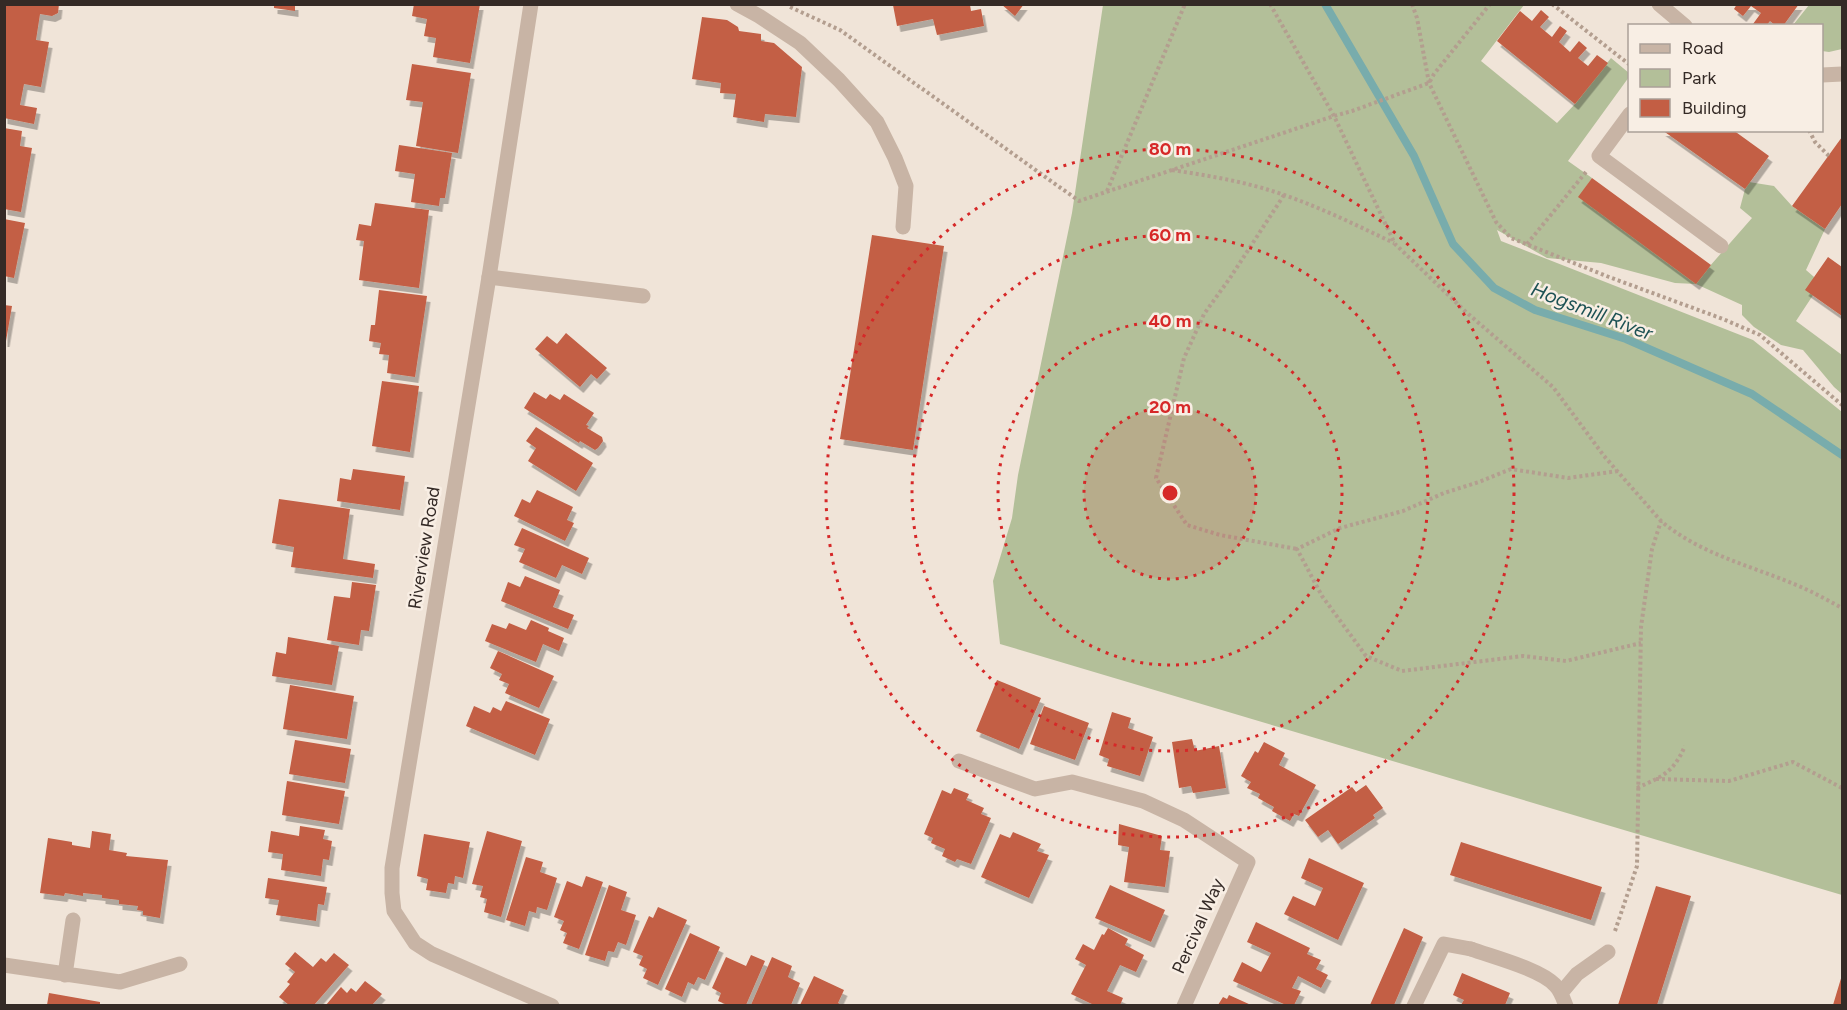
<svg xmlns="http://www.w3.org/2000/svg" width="1847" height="1010" font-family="Figtree,sans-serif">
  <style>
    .green { fill: #b3bf99 }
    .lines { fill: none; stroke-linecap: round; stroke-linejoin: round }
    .stream { stroke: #78acac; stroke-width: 8 }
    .building { fill: #c35e44; filter: url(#shadow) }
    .path { stroke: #b39e8f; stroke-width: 4; stroke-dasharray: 3 3; stroke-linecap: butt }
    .service { stroke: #c8b4a5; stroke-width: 15 }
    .minor { stroke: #c8b4a5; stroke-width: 15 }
    .ring { fill: none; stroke: #d62828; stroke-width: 3; stroke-dasharray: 3 6 }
    .labels { text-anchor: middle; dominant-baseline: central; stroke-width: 5; stroke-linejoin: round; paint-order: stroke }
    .street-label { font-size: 18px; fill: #342a26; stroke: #f8eee4 }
    .water-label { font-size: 20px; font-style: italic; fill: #1d5254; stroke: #f8eee4 }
    .centre { fill: #d62828; stroke: #f8eee4; stroke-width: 3 }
    .ring-label { font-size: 18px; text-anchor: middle; font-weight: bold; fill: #d62828; stroke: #f8eee4; stroke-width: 5; stroke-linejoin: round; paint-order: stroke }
  </style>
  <defs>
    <filter id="shadow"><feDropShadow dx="3.5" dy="6" stdDeviation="0" flood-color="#0004"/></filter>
  </defs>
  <rect width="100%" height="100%" fill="#f0e4d8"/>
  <!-- green -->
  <path class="green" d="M1103,5H1524L1481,61L1557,123L1575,104L1611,58L1629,73V77L1568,161L1592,178L1579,197L1695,283L1752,218L1740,208L1745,189L1749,182L1774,186L1792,206L1825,229L1806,270L1821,283L1796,321L1842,355V394L1834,387L1803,350L1781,345L1754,327L1742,315V305L1696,284L1675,283L1601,263L1547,258L1497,230L1501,241L1753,340L1842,412V895L1000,644L993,581L1012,518L1018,475L1072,213Z
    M1809,5H1840L1842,7V49L1829,52L1822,51V26L1793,25Z"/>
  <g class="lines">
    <!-- stream -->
    <path class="stream" d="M1325,4L1414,156L1453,244L1494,288L1535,310L1626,339L1752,394L1842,455"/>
  </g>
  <!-- building -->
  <path class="building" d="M4,4H59L58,13L52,16L40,14L36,40L49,42L41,87L24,84L20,105L37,108L34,124L4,118Z
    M274,4H295V11L274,8Z
    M414,4H480L470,63L433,57L436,38L424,36L427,19L412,16Z
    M1001,4H1024L1015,16Z
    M1737,4H1799L1783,26H1776L1770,21L1766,26H1755L1753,24L1761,13L1751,6L1743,16L1734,9Z
    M893,5H970L971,11L981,9L984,26L937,35L933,19L897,26Z
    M1541,10L1549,17L1540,27L1552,37L1560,26L1567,31L1559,42L1570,52L1579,41L1587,48L1578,58L1588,66L1597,55L1608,63L1575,104L1497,41L1520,11L1532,21Z
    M702,17L727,20L738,27L739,31L761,34V41L774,43L802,67L796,117L765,114L764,122L733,117L736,94L720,93L721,83L692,79Z
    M412,64L471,73L458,153L416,146L423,102L406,100Z
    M4,128L22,131L20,146L32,148L21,212L4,209Z
    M1662,130H1733L1769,156L1745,189Z
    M1842,137V204L1825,229L1792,206Z
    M399,145L452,153L445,198H440L439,206L411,202L415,174L395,171Z
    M1592,178L1711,265L1696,284L1578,197Z
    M375,203L429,210L419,288L359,280L364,241L356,240L359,224L371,226Z
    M4,219L25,223L14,278L4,276Z
    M872,235L944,246L913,450L840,439Z
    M1828,257L1842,267V316L1805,290Z
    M379,290L427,296L415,377L387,373L389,355L379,354L381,343L369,341L371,325H375Z
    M4,305L12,306L6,341H4Z
    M566,333L607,368L597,379L591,374L580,387L535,349L547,336L557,344Z
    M382,381L419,386L410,452L372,446Z
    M534,392L546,399L550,394L560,400L564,394L594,413L586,425L589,426L587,428L602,437L603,441L598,448L595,450L580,441L579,443L524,408Z
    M536,427L593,463L576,491L528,461L536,448L526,441Z
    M353,469L405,476L400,510L337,501L340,478L351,480Z
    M537,490L573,507L567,520L574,523L565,541L514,516L522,499L530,503Z
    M279,499L350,509L343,559L375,564L373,578L291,567L294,547L272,543Z
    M522,528L589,558L582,574L562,565L556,578L519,562L525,549L514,545Z
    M525,576L560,590L553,607L574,615L568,629L501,601L508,582L520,587Z
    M352,582L376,585L369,631L361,630L359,645L327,640L334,596L350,598Z
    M531,620L549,628L548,631L564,638L559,651L543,644L536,662L485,641L492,624L506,629L509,623L526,630Z
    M288,637L339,646L332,685L272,676L276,652L286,654Z
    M498,651L554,676L539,708L505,693L509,684L499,680L502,674L490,668Z
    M997,680L1041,698L1019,749L976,731Z
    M290,685L354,696L347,739L283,729Z
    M506,701L550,719L535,755L466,726L474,706L490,713L493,707L501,711Z
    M1044,706L1089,723L1075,760L1030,744Z
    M1112,712L1131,718L1128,728L1153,737L1140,776L1107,766L1109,759L1099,755Z
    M1192,739L1195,751L1219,746L1226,788L1193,793L1191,786L1179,788L1172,742Z
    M295,740L351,749L345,783L289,774Z
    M1264,742L1285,753L1279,765L1316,785L1299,816L1294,814L1290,821L1272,811L1274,807L1258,798L1260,794L1247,788L1251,782L1241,776L1255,751L1258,753Z
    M287,781L345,791L339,824L282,815Z
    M1366,785L1383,808L1373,815L1375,818L1338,844L1328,830L1318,837L1305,820L1352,787L1356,792Z
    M954,788L969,794L966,800L984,808L981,814L991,818L971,864L957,859L955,862L942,856L945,849L931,843L933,838L924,834L942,790L951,794Z
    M1119,824L1162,836L1160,850L1170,851L1165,887L1124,882L1129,847L1118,845Z
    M300,826L325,830L323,839L332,841L329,860L323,859L321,876L281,870L283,854L268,852L271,831L299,836Z
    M92,831L111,834L109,850L127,853L126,856L168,860L160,918L143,915V911L137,910L138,906L119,904V900L102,898V895L83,893V896L65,893L64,896L40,893L48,838L72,842V845L90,848Z
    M487,831L522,841L501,917L484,912L487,899L480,897L483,886L472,884Z
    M1013,832L1041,844L1037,851L1049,855L1029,898L981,877L1000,834L1010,838Z
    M424,834L470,842L463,878L455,876L454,884L448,883L446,893L426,890L428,879L417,876Z
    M1461,842L1602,887L1591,920L1450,875Z
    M526,857L543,862L540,872L557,878L547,910L537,907L536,913L529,911L525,926L506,920Z
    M1309,858L1364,883L1338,940L1284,914L1293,896L1315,906L1323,888L1301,878Z
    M586,876L603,882L579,949L563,943L567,933L560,930L564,921L554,917L567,881L582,887Z
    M268,878L327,887L324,905L318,904L316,921L276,915L279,900L265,898Z
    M609,885L627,892L621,910L636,915L626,945L618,942L614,952L608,951L605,961L585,955Z
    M1110,885L1165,910L1151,942L1095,918Z
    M1656,886L1691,896L1657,1005H1618Z
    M658,907L687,920L658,985L643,978L647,969L639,965L643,956L633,952L649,916L653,918Z
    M1256,922L1310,948L1307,954L1321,960L1316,969L1328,975L1321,988L1298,976L1292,988L1301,991L1294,1005H1286L1233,981L1242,962L1261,972L1271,953L1247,942Z
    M1108,928L1128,939L1125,945L1144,955L1136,972L1120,965L1107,991L1123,998L1120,1005H1094L1071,994L1086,965L1075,959L1083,944L1094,950L1102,934L1104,935Z
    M1404,928L1423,937L1394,1005H1370Z
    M690,933L720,947L705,980L698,977L694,985L688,982L682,997L665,989Z
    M295,952L313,967L321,958L326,962L334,953L349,965L314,1005H289L279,997L290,984L287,982L295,972L285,964Z
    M751,955L765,961L746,1005H724L725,1004L718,1001L721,993L712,988L726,957L746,966Z
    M772,957L792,966L788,977L800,983L791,1005H751Z
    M1462,973L1510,993L1505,1005H1461L1464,1000L1453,995Z
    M1842,975V1005H1833Z
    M814,976L844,990L838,1003L842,1005H800Z
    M365,981L382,994L372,1005H326L341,987L347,993L351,988L356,992Z
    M49,993L100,1002V1005H47Z
    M1229,995L1251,1005H1218L1223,997L1227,999Z"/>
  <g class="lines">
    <!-- path -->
    <path class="path" d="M1270,4L1334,116L1395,244L1466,312L1553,387L1604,456L1661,521C1701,555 1753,566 1801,587C1815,593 1829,601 1842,608
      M1412,4L1417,18L1429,83L1496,222L1511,238L1609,277L1723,319L1760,335L1842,405
      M1552,4L1630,65
      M790,7L840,30L1079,201L1334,116L1352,111L1429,83L1434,74L1490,4
      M1809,130L1815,142L1829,156
      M1172,170C1210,176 1248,182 1284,195C1322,208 1358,226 1394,243
      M1107,191L1185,4
      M1284,195L1230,278L1204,314L1184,358L1156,478L1187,525L1220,535L1297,549
      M1527,244L1586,172
      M1618,471L1568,478L1511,469L1479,482L1444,493L1403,511L1340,528L1297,549L1322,596L1366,656L1402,671L1523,656L1566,661L1641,643
      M1656,779L1729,781L1793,762L1842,788
      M1637,788C1663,776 1673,773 1685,746
      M1615,931L1637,866L1641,627L1652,549L1661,521"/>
    <!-- service -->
    <path class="service" d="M737,4L759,16L800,43L839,80L877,122L895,158L906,186L903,227
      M1630,114L1599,156L1721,246
      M489,277L643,296
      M4,965L120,982L180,964
      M65,975L73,920
      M1414,1006L1444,944L1471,949"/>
    <!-- minor -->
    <path class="minor" d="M531,4L489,277L392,868V893L394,911L415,943L432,954L552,1006
      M1659,4L1685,26
      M1822,75L1842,74
      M959,761L1035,789L1072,782L1143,801L1184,820L1248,862L1184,1006
      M1471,949C1493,957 1540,969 1555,985C1561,991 1563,998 1566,1006
      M1561,993L1577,974L1608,952"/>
  </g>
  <!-- distance rings -->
  <circle cx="1170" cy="493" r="86" fill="#d62828" fill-opacity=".12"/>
  <g class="ring">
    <circle cx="1170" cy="493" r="86"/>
    <circle cx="1170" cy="493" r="172"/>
    <circle cx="1170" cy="493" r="258"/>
    <circle cx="1170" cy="493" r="344"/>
  </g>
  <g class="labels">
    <!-- street labels -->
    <g class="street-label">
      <text transform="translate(424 548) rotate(-81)">Riverview Road</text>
      <text transform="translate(1198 926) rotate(-66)">Percival Way</text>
    </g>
    <!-- water labels -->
    <g class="water-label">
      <text transform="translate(1592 311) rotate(21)">Hogsmill River</text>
    </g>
  </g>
  <circle cx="1170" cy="493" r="9" class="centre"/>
  <g class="ring-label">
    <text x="1170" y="155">80 m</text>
    <text x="1170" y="241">60 m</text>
    <text x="1170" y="327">40 m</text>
    <text x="1170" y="413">20 m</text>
  </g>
  <!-- border -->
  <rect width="1847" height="1010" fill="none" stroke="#342a26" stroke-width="12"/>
  <!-- legend -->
  <rect x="1628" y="24" width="195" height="108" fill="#f8eee4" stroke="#aaa098" stroke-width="1.5"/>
  <rect x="1640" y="44" width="30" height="9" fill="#c8b4a5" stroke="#aaa098" stroke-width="1.5"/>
  <text x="1682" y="54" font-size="18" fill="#342a26">Road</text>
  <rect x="1640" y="69" width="30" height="18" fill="#b3bf99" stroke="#aaa098" stroke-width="1.5"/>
  <text x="1682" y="84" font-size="18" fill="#342a26">Park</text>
  <rect x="1640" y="99" width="30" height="18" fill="#c35e44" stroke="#aaa098" stroke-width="1.5"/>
  <text x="1682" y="114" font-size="18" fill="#342a26">Building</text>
</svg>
